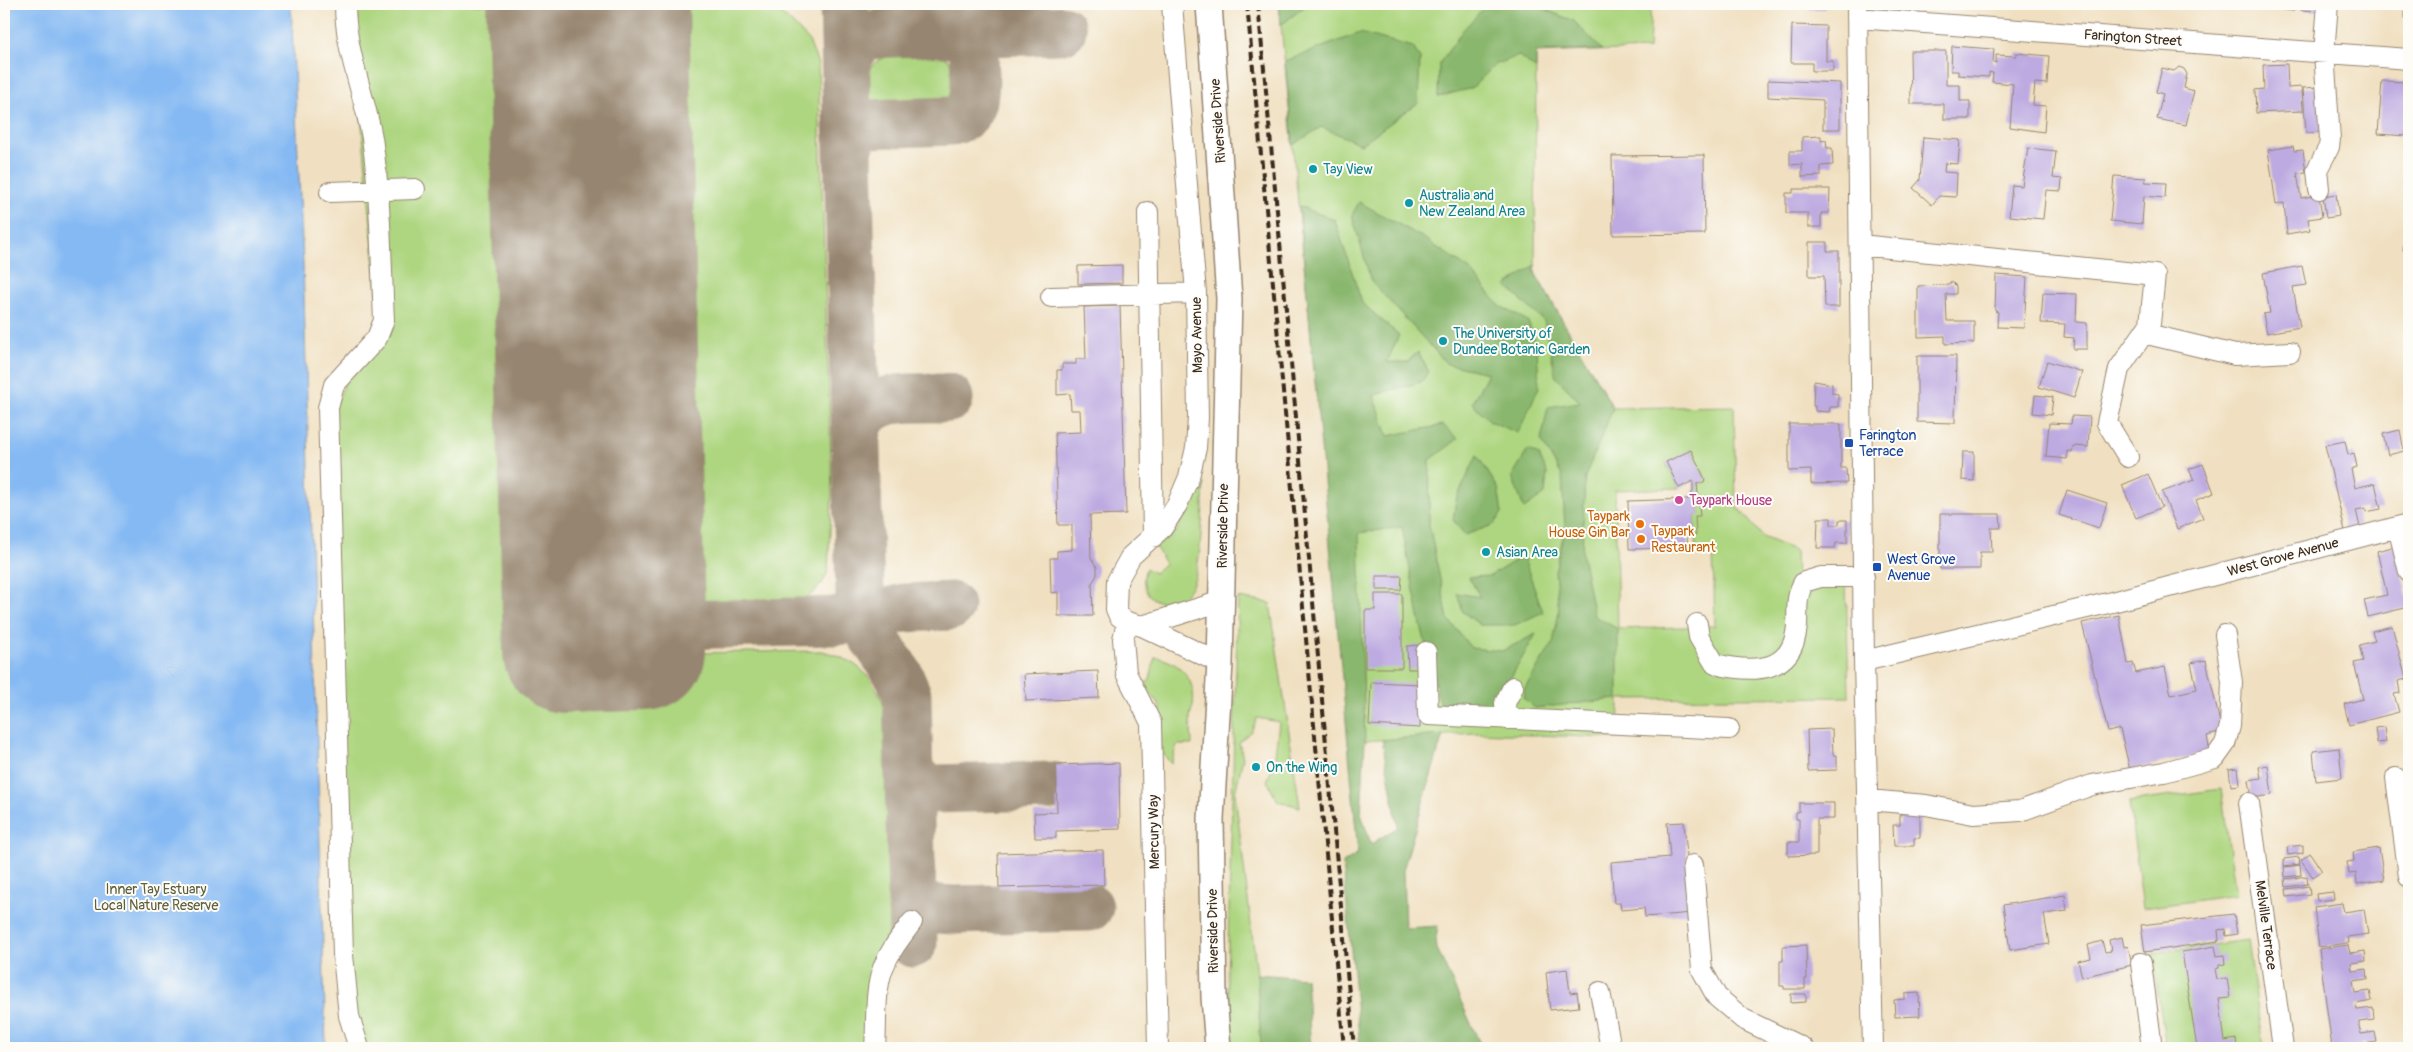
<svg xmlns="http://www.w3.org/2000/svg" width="2413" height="1052" font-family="Pangolin,sans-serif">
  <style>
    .green { fill: #aed680; stroke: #74804f; fill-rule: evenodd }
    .forest { fill: #8ab76e; stroke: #627046 }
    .water { fill: #85b9f3; stroke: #607288 }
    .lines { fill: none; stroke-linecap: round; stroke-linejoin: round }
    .taxiway { stroke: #968570; stroke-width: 49 }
    .runway { stroke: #968570; stroke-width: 122 }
    .building { fill: #bdaae1 }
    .minor-casing { stroke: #968570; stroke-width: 22 }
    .major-casing { stroke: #968570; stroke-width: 28 }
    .minor { stroke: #fff; stroke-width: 20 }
    .major { stroke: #fff; stroke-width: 25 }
    .rail { stroke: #3b2a1e; stroke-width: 4; stroke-dasharray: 8 4; stroke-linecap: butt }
    .culture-dot { fill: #0f9aa8; stroke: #fdfcf7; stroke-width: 2 }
    .transit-dot { fill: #1a4fb4; stroke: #fdfcf7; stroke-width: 2 }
    .hotel-dot { fill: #d1479c; stroke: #fdfcf7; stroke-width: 2 }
    .food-dot { fill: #e8710a; stroke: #fdfcf7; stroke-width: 2 }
    .labels { text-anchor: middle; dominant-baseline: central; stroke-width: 4; stroke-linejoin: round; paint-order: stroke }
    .street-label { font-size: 14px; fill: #3b2a1e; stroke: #fdfcf7 }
    .culture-label { font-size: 14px; fill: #0d838f; stroke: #fdfcf7; text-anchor: start }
    .transit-label { font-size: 14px; fill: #164399; stroke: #fdfcf7; text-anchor: start }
    .hotel-label { font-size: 14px; fill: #b23c85; stroke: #fdfcf7; text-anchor: start }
    .food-label { font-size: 14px; fill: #c56008; stroke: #fdfcf7; text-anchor: end }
    .park-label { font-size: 14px; fill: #5e5e3b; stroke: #fdfcf7 }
  </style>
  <rect width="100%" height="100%" fill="#fdfcf7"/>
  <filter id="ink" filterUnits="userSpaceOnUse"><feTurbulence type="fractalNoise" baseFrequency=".02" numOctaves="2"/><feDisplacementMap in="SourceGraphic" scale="10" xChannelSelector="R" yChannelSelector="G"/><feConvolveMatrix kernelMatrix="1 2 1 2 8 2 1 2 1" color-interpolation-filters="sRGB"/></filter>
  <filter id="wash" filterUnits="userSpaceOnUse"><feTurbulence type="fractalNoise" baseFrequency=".0096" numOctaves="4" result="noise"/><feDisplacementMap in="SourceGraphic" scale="20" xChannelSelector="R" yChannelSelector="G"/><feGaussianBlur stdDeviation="1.12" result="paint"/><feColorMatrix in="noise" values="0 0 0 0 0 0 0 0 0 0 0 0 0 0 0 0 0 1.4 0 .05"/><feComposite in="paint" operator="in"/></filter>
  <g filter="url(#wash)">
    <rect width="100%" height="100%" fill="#f0e0c1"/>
    <!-- green -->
    <path class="green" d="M351,4H541L558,655L822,651C859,661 873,675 886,711L893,929L880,955L866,1048H364L348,986L331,417L349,372L381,335Z
      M624,4H769L792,23L809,41L818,64L832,493L828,571C823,585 816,592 803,599C783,602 763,602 742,603C692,606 660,609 639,557Z
      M855,4H990V16L983,20L880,22Z
      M1279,4H1651L1649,49L1536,53L1535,273L1613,408L1734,406L1736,505L1763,537L1796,551L1797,581H1846L1849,697L1619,699L1618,738L1475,733L1350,742ZM1691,450L1705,479L1704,483H1697L1700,515L1695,516L1696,552H1713L1715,626L1618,629L1615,490L1679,488L1666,463Z
      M938,54C944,57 949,59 953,65C963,80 958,108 938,113C928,115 898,116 888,113C862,107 855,72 881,59C897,51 920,55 938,54Z
      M1198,482L1204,483C1203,505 1201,565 1193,583C1178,616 1133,604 1146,568L1154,573L1165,564L1156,547L1177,531Z
      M1238,598L1270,603L1300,807L1278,801L1267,781L1274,764L1279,722L1257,718L1251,732L1239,742L1243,758L1235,793L1257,974L1261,1048H1232L1227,978Z
      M1155,657C1180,661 1197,680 1193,706C1192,710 1190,713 1190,717C1190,726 1192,736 1192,745H1177L1171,764L1159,748C1162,719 1168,706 1142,686L1150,680Z
      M2221,789L2236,895L2143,908L2129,802Z
      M2248,940L2263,1048H2166L2152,953Z"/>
    <!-- forest -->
    <path class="forest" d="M1279,4H1308L1281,25Z
      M1487,4H1531L1574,21L1602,50L1536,52V69L1519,56L1496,64L1472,88L1438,97L1439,64L1464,29Z
      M1360,33L1413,47L1420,59L1418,103L1361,144L1321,127L1293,145L1285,61Z
      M1359,202L1425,239L1470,270L1500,306L1528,321L1537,347L1539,387L1518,433L1490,421L1472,403L1488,373L1447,364L1371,281L1352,215Z
      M1299,206L1335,220L1362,303L1399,335L1387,362H1407L1418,352L1429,372L1421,382L1374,395L1388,436L1443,425L1458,439L1430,460L1429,524L1448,619L1471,648L1502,651L1536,634L1492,710L1441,706L1419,617L1402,527L1359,533L1365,741L1361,814L1371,844L1398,827L1382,740L1443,735L1403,870L1405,928L1438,926L1435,944L1482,1048H1360L1343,863L1358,853Z
      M1535,265V273L1613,408L1585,477L1582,555L1594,616L1618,629V699L1535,708L1523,698L1525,688L1553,643L1559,611L1555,572L1565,528L1562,476L1541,440L1548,407L1580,402L1556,377L1544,321L1506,286Z
      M1528,450L1539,455L1547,473L1545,494L1524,509L1512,476Z
      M1477,455L1498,488L1502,513L1493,525L1465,535L1453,520L1456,500Z
      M1523,556L1543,612L1515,625H1480L1463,612L1457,593L1480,597L1469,577L1490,576Z
      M1257,974L1306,978L1311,1048H1261Z"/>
    <!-- water -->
    <path class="water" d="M4,4H291L303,263L326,1048H4Z"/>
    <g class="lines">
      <!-- taxiway -->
      <path class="taxiway" d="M844,4L860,594L867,628L899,675L907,695L913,943
        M953,33L1062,30
        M846,65C848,53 854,43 866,37C883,30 933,33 953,33C961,35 970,41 973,50C975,57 974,66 975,73C975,93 976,115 952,121L868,124L856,130L849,146
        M856,441C858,389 913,399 949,398
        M603,627L833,621L863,618L904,608L950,606
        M909,769L918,783L933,789L1052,786
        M911,892L916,901L925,908L953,910L1089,907"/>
      <!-- runway -->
      <path class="runway" d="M547,4L564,652L645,650L628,4"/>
    </g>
    <g id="blocks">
      <!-- building -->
      <path class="building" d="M1809,4H1825V9H1809Z
        M2271,4H2294V11L2271,8Z
        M2301,4H2318L2317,11L2301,10Z
        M2402,4H2409V19H2405V7H2402Z
        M1792,25L1826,26V61H1833V71H1812V63H1791Z
        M1952,46L1994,49L1993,62L1996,63V55L2016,56V53L2049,56L2047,84L2035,83L2033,105L2046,106L2044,132L2010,127L2013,84L1992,82L1993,73L1989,72V77L1958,75V71H1951Z
        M1910,51H1946V85H1960V101H1970V119H1944V104H1911Z
        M2287,64L2288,88L2302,87L2303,111L2256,113L2255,90L2264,89L2263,65Z
        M2179,67L2184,69L2187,74L2184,88L2194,91L2186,125L2157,119L2163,94L2156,92L2162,68L2174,71Z
        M1768,80L1840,83V129H1823V100L1768,97Z
        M2382,81L2409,82V131H2406V136L2378,134Z
        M2319,87L2322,132L2306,133L2303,88Z
        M1821,136V141L1826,140L1827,148H1832L1833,165L1821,166V176L1802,177V164L1790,165V151H1802V137Z
        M1923,137L1960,140L1958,164L1945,163L1944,172L1957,173L1956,197L1939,196L1932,205L1913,188L1920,180Z
        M2293,146L2294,151L2303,150L2306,172L2297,173L2301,198L2319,195L2322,217L2308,219L2310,230L2287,234L2284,203L2276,205L2268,150Z
        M2028,148L2056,151L2053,178L2062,179L2061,191L2046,190L2043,219L2009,216L2012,185L2022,186Z
        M1704,155L1705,234L1613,235L1612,156Z
        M2114,176L2146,178L2145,182L2166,183L2165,198L2144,196L2142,224L2110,221Z
        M1793,189H1830L1829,213H1821V227H1808V213H1786V193H1793Z
        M2336,194L2339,216L2326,218L2323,196Z
        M2405,229H2409V250H2403Z
        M1809,242H1827V251H1839V307H1825L1824,276H1809Z
        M1122,265V283L1078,284V266Z
        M2302,266L2306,285L2293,287L2300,327L2267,333L2263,314L2270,313L2263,273Z
        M1996,275L2027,277L2024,328L1997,327L1998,312L1995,311Z
        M1952,282L1956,286V294H1946L1947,321H1974V343L1945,344V336L1918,337V286L1946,285Z
        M2043,293L2077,294L2076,322L2087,323V349H2073L2074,338L2064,337L2065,324L2041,323Z
        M1120,306L1126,514L1090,515L1091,558L1097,567V575L1092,583L1093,616H1058V592L1051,593L1050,558H1057V551L1072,550V525H1058L1055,433L1081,432L1080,410H1071L1070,394L1057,395V370H1062V364H1076V359H1086L1084,307Z
        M1917,356H1956L1955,423L1917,422Z
        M2047,361L2082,372L2074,398L2039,387Z
        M1814,381L1832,384V393L1838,394V407H1830L1829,412L1815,411V406H1813Z
        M2035,395L2053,397L2051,415L2033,413Z
        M2072,416L2090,417L2088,447L2073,446L2072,452L2067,451V459L2046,457L2049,423L2071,424Z
        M1789,424H1841V468H1846L1847,483L1811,484V470L1789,471Z
        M2400,430L2404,451L2388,455L2383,434Z
        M2345,441L2348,455L2354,453L2357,467L2351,469L2355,488L2375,483L2381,509L2366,512V508L2356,510L2360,527L2345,531L2325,445Z
        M1691,450L1705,479L1704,483H1697L1700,516H1695L1696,535H1687L1688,548L1629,549L1628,501L1689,499L1693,491V481L1679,488L1666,462Z
        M1963,452H1974V481L1962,480Z
        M2203,464L2214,493L2196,500L2203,518L2177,529L2162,492L2194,480L2189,469Z
        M2148,474L2162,507L2136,518L2122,485Z
        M2067,490L2107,503L2099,528L2059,515Z
        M1940,514H2000L2001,528H1991L1992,552H1980V569H1940Z
        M1818,518H1831V525H1839V520H1847V543H1836L1835,548H1817Z
        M2396,546L2409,607L2368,617L2364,600L2387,595L2377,551Z
        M1376,576H1402L1401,590H1376Z
        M1375,594H1402V668H1365V610H1375Z
        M2119,615L2128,664L2133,663L2136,673L2165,667L2171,695L2197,689L2191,663L2206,660L2222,732L2207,736L2210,752L2130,770L2120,729L2108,732L2082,623Z
        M2392,626L2406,679L2398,681L2400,693L2394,694L2399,712L2349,725L2344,704L2363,699L2354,663L2363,661L2359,645L2375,641L2372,631Z
        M1419,645L1420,669H1408L1407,646Z
        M1098,671L1099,698L1026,701L1024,674Z
        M1371,682L1421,684L1420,728L1369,725Z
        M2384,727L2386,742L2377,743L2375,728Z
        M1832,729L1833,755H1837V770L1808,771L1807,730Z
        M2339,748L2342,778L2316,781L2313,751Z
        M1119,763L1120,829L1056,831V838H1035L1034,813L1057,812L1056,765Z
        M2268,765L2272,795L2252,798L2249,780L2261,778L2259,767Z
        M2238,768L2240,785L2231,786L2229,769Z
        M1799,803H1834V819H1817V855L1788,856V842H1799V819H1796V812H1799Z
        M1920,813V838H1914V846H1894L1893,825H1900V814Z
        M1684,822L1692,913L1645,917L1644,908L1621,910L1620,903H1614L1611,862L1670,857L1667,823Z
        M2303,845V853L2288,855L2287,847Z
        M2379,848L2384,880L2357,884L2356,873L2349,874L2347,862L2354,861L2353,852Z
        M1103,850L1104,885L999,888L998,853Z
        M2310,853L2322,871L2313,877L2301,860Z
        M2299,857L2300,864L2284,866V859Z
        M2300,865L2301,875L2285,877L2284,867Z
        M2307,876L2308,884L2286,887L2285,879Z
        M2309,886L2310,894L2287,897L2286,889Z
        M2333,892L2334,899L2317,901L2316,894Z
        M2065,895L2067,911L2044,914L2049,944L2010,950L2003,905Z
        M2342,903L2344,912L2364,909L2368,934L2347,937L2348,943L2319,947L2314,907Z
        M2234,914L2237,934L2226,936L2225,929L2218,930L2219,941L2145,952L2141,925Z
        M2122,937L2124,947L2128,946L2132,965L2082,977L2078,961L2091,958L2088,945L2102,941L2105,952L2111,951L2109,940Z
        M1806,945L1807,979H1805V989H1784V986H1780V961H1783V946Z
        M2348,945L2350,953L2365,951L2366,961L2351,963L2352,971L2367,969L2368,979L2353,981L2355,993L2370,991L2372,1001L2356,1004L2357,1010L2373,1008L2374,1020L2359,1022V1027L2361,1034L2375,1032L2377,1042L2362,1044V1048H2332L2319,949Z
        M2215,946L2217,956L2224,955L2225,964L2219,965V968L2215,969L2217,979L2227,978L2230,998L2219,999L2225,1041L2236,1039L2237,1048H2197L2182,952Z
        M1567,969L1570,993L1577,992L1579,1007L1550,1010L1546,972Z
        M1919,993L1920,1016L1895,1017L1894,1000L1905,999V994Z
        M1791,994H1806V1002L1791,1003Z"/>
    </g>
  </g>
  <g filter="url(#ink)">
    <use href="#blocks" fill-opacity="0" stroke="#968570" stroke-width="1"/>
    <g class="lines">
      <!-- minor casing -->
      <g class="minor-casing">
        <path id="minor" d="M345,4C345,51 364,92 372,138C381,198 381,259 384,320L377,338L334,385L328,408L343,955L349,1016L359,1048
          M1172,4L1196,293L1198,418L1196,448L1189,477L1177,505L1163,527L1131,556L1117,581L1116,609L1119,616L1127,622L1142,626L1220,663
          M1857,4L1864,661L1873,1048
          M1857,18L2409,59
          M2319,189L2317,170L2329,147L2330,139L2324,53L2328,4
          M330,192L415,189
          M1148,212L1153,537
          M1860,245L2155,275L2150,324L2119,369L2107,423L2128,457
          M1051,297L1196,293
          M2143,333L2235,355L2290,352
          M2398,527L2409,572
          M1127,622L1123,639L1126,673L1151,723L1158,1048
          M1697,624L1699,637L1715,664C1753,673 1793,674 1797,626C1798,609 1795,597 1804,582L1821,577H1864
          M1142,626L1222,601
          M1426,652L1428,715L1729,729
          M1864,661L2112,602L2409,524
          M1506,719L1505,703L1513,687
          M2396,778L2409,877
          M1868,800L1926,805L1973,814L2020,811L2092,785L2164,772L2215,758L2225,744L2230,726L2232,682L2225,635
          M2249,803L2283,1048
          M1693,865L1702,970L1717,997L1743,1019L1803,1048
          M2141,963L2152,1048
          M1600,992L1611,1048
          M875,1048C877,1023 874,992 883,968C890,950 901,937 912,922"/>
      </g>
      <!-- major casing -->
      <g class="major-casing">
        <path id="major" d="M1209,4L1229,299L1220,663L1211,819L1214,997L1218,1048"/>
      </g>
      <!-- minor -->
      <use href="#minor" class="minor"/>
      <!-- major -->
      <use href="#major" class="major"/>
      <!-- rail -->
      <path class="rail" d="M1247,4L1344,1048
        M1258,4L1354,1048"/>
    </g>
  </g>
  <!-- markers -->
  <g class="culture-dot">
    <circle cx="1313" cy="169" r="5"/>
    <circle cx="1409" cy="203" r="5"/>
    <circle cx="1443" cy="341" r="5"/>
    <circle cx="1486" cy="552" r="5"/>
    <circle cx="1256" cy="767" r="5"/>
  </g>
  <g class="transit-dot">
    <rect x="1844" y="438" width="10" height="10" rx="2.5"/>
    <rect x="1872" y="562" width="10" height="10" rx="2.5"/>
  </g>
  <circle class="hotel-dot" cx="1679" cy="500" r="5"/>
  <g class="food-dot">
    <circle cx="1640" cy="524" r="5"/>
    <circle cx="1641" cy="539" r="5"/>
  </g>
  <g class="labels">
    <!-- street labels -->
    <g class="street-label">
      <text transform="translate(2133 38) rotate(4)">Farington Street</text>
      <text transform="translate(1218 121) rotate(-94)">Riverside Drive</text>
      <text transform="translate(1197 335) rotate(-91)">Mayo Avenue</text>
      <text transform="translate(1223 526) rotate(-89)">Riverside Drive</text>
      <text transform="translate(2283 557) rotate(-15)">West Grove Avenue</text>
      <text transform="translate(1154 832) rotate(-91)">Mercury Way</text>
      <text transform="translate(2266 925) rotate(82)">Melville Terrace</text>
      <text transform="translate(1213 931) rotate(-91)">Riverside Drive</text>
    </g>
    <!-- culture labels -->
    <g class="culture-label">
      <text x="1323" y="169">Tay View</text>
      <text x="1419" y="195">Australia and<tspan x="1419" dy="16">New Zealand Area</tspan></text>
      <text x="1453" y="333">The University of<tspan x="1453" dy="16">Dundee Botanic Garden</tspan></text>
      <text x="1496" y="552">Asian Area</text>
      <text x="1266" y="767">On the Wing</text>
    </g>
    <!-- transit labels -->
    <g class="transit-label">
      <text x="1859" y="435">Farington<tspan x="1859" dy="16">Terrace</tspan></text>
      <text x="1887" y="559">West Grove<tspan x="1887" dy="16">Avenue</tspan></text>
    </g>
    <!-- hotel labels -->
    <g class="hotel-label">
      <text x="1689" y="500">Taypark House</text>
    </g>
    <!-- food labels -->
    <g class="food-label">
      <text x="1630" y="516">Taypark<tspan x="1630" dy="16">House Gin Bar</tspan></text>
      <text x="1651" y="531" text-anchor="start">Taypark<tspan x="1651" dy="16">Restaurant</tspan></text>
    </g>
    <!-- park labels -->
    <g class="park-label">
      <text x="156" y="889">Inner Tay Estuary<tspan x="156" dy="16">Local Nature Reserve</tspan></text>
    </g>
  </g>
  <!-- margin -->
  <rect width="2413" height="1052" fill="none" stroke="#fdfcf7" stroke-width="20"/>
</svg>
